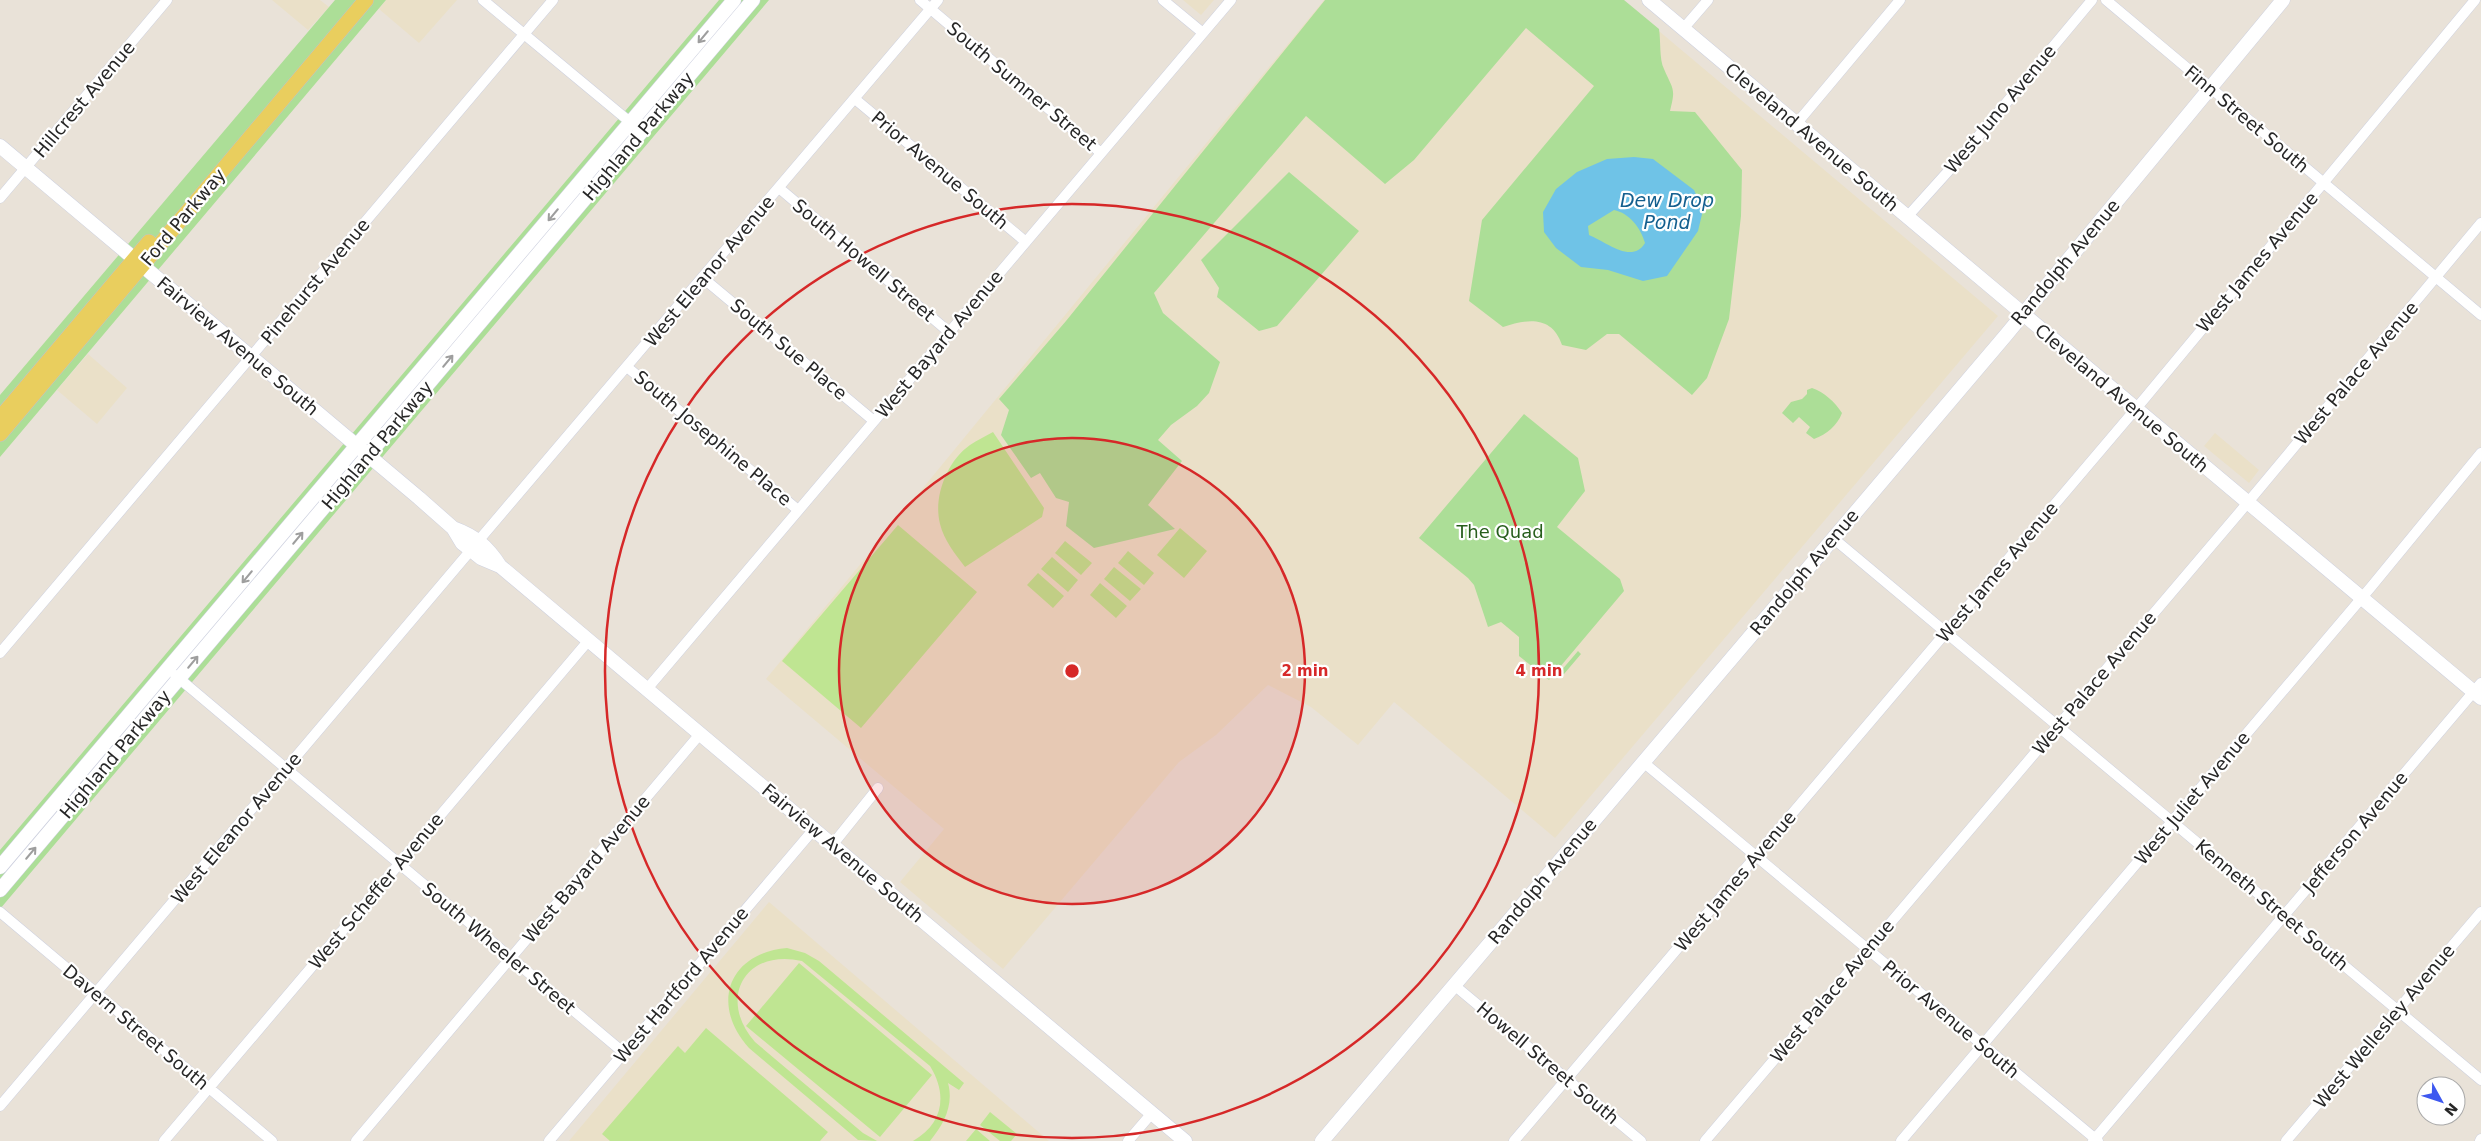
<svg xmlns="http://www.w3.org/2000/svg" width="2481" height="1141" font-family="'DejaVu Sans',sans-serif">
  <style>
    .education { fill: #eae0c8 }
    .green { fill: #acde97 }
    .pitch { fill: #bfe592 }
    .water { fill: #6fc3e7; fill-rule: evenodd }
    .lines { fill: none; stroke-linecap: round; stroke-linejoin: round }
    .street-casing { stroke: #ced1df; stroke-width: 11 }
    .secondary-casing { stroke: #ced1df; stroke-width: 15 }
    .primary-casing { stroke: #c3c3c3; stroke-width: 16 }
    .street { stroke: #fff; stroke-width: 10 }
    .secondary { stroke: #fff; stroke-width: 14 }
    .primary { stroke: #e9ce5e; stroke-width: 15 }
    .oneway { stroke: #9e9e9e }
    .ring { fill: none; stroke: #d62828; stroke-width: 2.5 }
    .labels { text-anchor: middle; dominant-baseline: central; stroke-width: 4.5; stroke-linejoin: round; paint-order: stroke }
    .street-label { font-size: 18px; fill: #272727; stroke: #fff }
    .park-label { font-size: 18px; fill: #275e1c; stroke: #fff }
    .water-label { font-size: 19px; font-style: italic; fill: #135f8e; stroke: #fff }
    .centre { fill: #d62828; stroke: #fff; stroke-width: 2.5 }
    .ring-label { font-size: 15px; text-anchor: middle; font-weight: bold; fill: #d62828; stroke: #fff; stroke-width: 4.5; stroke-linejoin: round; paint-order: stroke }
  </style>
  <rect width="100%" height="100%" fill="#e9e2d8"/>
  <!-- education -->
  <path class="education" d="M272,0H320L329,7L308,30Z
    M386,0H457L419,43L379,9Z
    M1183,0H1214L1201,15Z
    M1324,0H1622L1998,316L1555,838L1394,702L1358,745L1311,707L1268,685L1216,735L1179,762L1003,969L900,882L944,829L766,679Z
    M88,354L127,388L97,424L57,390Z
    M2215,433L2259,470L2249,483L2204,446Z
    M769,902L1049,1141H569Z"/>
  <!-- green -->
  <path class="green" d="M335,0H386L0,457V395Z
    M719,0H769L0,909V850Z
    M1325,0H1624L1659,29C1661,41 1659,59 1664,69C1673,90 1676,88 1670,111L1695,112L1742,170L1741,216L1729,319L1707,378L1692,395L1619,334H1607L1586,350L1562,345C1552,315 1527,319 1503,327L1469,301L1482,220L1594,86L1526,28L1414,160L1385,184L1306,116L1154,293L1163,313L1220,362L1209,393L1197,406L1171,425L1158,440L1182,461L1148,505L1175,529L1094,548L1066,526L1069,502L1056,498L1040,473L1031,478L1001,435L1009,410L999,399L1066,321Z
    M1289,172L1359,231L1277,326L1259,331L1217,297L1219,288L1201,260Z
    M1812,388C1824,392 1835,402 1842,413C1837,426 1827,434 1814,439L1806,433L1810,427L1799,417L1793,423L1782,413L1791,402L1802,399L1807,394V390Z
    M1524,414L1578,458L1585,491L1557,527L1620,579L1624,591L1549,680L1519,656V637L1501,622L1488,627L1474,585L1468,578L1419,538Z
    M1578,651L1581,654L1564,674L1560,672Z"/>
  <!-- pitch -->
  <path class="pitch" d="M993,432L1044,508L1042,517L965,567C955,554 944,540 940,524C933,497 947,461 970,445C977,440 986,436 993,432Z
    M898,525L977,592L861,728L782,661Z
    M1180,528L1207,551L1184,578L1157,555Z
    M1065,541L1092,563L1081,575L1055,553Z
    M1128,551L1154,573L1144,585L1118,563Z
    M1052,557L1078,580L1068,592L1041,569Z
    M1114,567L1141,589L1130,601L1104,579Z
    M1038,573L1064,596L1053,608L1027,585Z
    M1100,583L1127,606L1116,618L1090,595Z
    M787,948L805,953L819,961L964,1083L959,1090L948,1083C954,1105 944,1124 930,1141H913C943,1124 948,1095 930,1066L802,961C745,948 717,999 755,1042L863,1133L877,1141L858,1140L749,1048C710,1005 728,953 787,948Z
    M799,963L932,1075L880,1137L746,1026Z
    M706,1028L828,1132L820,1141H610L602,1134L678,1046L685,1053Z
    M990,1112L1017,1134L1011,1141H1000L980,1125Z
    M976,1129L990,1141H966Z"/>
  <!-- water -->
  <path class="water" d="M1634,157L1653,159L1694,190L1703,210L1698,231L1667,276L1643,281L1608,270L1581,267L1556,248L1544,232L1543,212L1556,189L1577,172L1607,159ZM1614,210C1629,213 1641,228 1645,243C1632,265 1605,241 1589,235L1588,226Z"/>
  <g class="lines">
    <!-- street casing -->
    <g class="street-casing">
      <path id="street" d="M483,0L642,132
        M920,0L1101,153
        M1163,0L1203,33
        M2106,0L2481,315
        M1683,29L1708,0
        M855,99L1026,242
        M1797,123L1900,0
        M779,188L949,332
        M0,198L167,0
        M1907,217L1961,157L2092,0
        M703,278L874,421
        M627,367L798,510
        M1833,538L2481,1080
        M479,540L938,0
        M0,653L553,0
        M175,675L624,1053
        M647,689L1231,0
        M1643,762L2098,1141
        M833,844L878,788
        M0,912L272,1141
        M1454,985L1641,1141
        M0,1106L471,550
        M164,1141L589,640
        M356,1141L700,734
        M549,1141L814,829
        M1128,1141L1152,1113
        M1514,1141L2145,398L2475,0
        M1705,1141L2239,513L2481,223
        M1901,1141L2371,587L2481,453
        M2093,1141L2481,683
        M2286,1141L2481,912
        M2480,1141L2481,1139"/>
    </g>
    <!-- secondary casing -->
    <g class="secondary-casing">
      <path id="secondary" d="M1649,0L2481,698
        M0,146L419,498L453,528L462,543L471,550L481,558L500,566
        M453,528C475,536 487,546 500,566L1185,1141
        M0,867L734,0
        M0,890L753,0
        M1322,1141L2006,335L2283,0"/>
    </g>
    <!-- primary casing -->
    <g class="primary-casing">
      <path id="primary" d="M0,418L149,242
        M0,434L366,0"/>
    </g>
    <!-- street -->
    <use href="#street" class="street"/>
    <!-- secondary -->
    <use href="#secondary" class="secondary"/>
    <!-- primary -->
    <use href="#primary" class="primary"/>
  </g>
  <!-- one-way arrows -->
  <defs><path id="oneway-shaft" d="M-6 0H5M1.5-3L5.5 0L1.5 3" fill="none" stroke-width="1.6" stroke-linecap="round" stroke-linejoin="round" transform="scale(1.25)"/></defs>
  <g class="oneway">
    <use href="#oneway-shaft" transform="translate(703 37) rotate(130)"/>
    <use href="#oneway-shaft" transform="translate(553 215) rotate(130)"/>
    <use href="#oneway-shaft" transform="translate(448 361) rotate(-50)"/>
    <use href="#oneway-shaft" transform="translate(298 538) rotate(-50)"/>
    <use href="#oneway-shaft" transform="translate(247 577) rotate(130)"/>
    <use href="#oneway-shaft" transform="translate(193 662) rotate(-50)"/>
    <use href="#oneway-shaft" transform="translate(31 853) rotate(-50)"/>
  </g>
  <!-- distance rings -->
  <circle cx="1072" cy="671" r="233" fill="#d62828" fill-opacity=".12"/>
  <g class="ring">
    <circle cx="1072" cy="671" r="233"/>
    <circle cx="1072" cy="671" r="467"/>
  </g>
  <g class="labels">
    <!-- street labels -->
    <g class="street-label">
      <text transform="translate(1022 86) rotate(40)">South Sumner Street</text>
      <text transform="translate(84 99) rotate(-50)">Hillcrest Avenue</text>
      <text transform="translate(2000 109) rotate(-50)">West Juno Avenue</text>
      <text transform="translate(2247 119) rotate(40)">Finn Street South</text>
      <text transform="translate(638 136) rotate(-50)">Highland Parkway</text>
      <text transform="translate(1812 137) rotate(40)">Cleveland Avenue South</text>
      <text transform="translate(940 170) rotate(40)">Prior Avenue South</text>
      <text transform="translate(183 217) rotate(-50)">Ford Parkway</text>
      <text transform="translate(864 260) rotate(40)">South Howell Street</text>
      <text transform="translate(2065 262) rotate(-50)">Randolph Avenue</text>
      <text transform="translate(2257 262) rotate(-50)">West James Avenue</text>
      <text transform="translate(709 271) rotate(-50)">West Eleanor Avenue</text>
      <text transform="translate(315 281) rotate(-50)">Pinehurst Avenue</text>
      <text transform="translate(939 344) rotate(-50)">West Bayard Avenue</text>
      <text transform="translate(238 346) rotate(40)">Fairview Avenue South</text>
      <text transform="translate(789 349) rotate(40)">South Sue Place</text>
      <text transform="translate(2356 373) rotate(-50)">West Palace Avenue</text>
      <text transform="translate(2122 398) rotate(40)">Cleveland Avenue South</text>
      <text transform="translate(713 438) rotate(40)">South Josephine Place</text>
      <text transform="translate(377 445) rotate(-50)">Highland Parkway</text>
      <text transform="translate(1804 572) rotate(-50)">Randolph Avenue</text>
      <text transform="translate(1997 572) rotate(-50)">West James Avenue</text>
      <text transform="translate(2094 683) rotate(-50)">West Palace Avenue</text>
      <text transform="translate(115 754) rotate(-50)">Highland Parkway</text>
      <text transform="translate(2192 798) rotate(-50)">West Juliet Avenue</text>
      <text transform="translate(236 828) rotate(-50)">West Eleanor Avenue</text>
      <text transform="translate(2355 832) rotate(-50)">Jefferson Avenue</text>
      <text transform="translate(843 853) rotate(40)">Fairview Avenue South</text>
      <text transform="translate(586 869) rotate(-50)">West Bayard Avenue</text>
      <text transform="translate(1542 881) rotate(-50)">Randolph Avenue</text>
      <text transform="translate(1735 881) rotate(-50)">West James Avenue</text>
      <text transform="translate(376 891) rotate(-50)">West Scheffer Avenue</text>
      <text transform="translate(2272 905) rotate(40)">Kenneth Street South</text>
      <text transform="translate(499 948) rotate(40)">South Wheeler Street</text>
      <text transform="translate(681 985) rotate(-50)">West Hartford Avenue</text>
      <text transform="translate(1832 991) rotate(-50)">West Palace Avenue</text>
      <text transform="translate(1951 1019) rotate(40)">Prior Avenue South</text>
      <text transform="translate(2384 1026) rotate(-50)">West Wellesley Avenue</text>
      <text transform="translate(136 1027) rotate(40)">Davern Street South</text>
      <text transform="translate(1548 1063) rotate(40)">Howell Street South</text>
    </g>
    <!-- park labels -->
    <g class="park-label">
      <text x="1500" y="531">The Quad</text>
    </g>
    <!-- water labels -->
    <g class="water-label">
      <text x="1667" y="200">Dew Drop<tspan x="1667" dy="22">Pond</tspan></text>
    </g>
  </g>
  <circle cx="1072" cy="671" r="8" class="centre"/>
  <g class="ring-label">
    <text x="1305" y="676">2 min</text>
    <text x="1539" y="676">4 min</text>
  </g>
  <!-- north arrow -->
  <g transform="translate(2441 1101) rotate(130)"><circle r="24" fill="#ffffff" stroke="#a9a9a9"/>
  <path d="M0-4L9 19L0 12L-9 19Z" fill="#3e58f0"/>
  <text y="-8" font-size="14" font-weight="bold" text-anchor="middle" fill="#272727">N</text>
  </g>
</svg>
